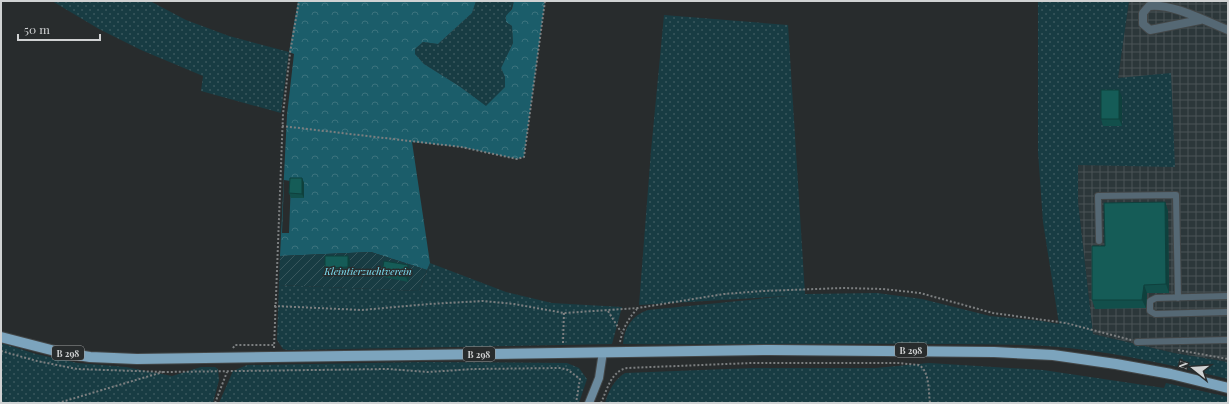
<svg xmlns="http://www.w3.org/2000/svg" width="1229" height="404" font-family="'Playfair Display',serif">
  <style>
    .industrial { fill: url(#industrial-grid) }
    .grass { fill: url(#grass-dots) }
    .forest { fill: url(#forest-crowns); fill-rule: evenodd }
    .garden { fill: url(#garden-furrows) }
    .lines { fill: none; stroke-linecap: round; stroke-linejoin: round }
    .service-casing { stroke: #434748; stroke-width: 8 }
    .minor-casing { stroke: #434748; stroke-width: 10 }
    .secondary-casing { stroke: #434748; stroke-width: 10 }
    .primary-casing { stroke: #434748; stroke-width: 12 }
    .path { stroke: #7c7f80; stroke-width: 2; stroke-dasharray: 2 2; stroke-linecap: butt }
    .service { stroke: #556874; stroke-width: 6 }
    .minor { stroke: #556874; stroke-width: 8 }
    .secondary { stroke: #6b8a9e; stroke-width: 8 }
    .primary { stroke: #7ca4bd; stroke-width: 10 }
    .wall { fill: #124f4b }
    .shaded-wall { fill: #0f403d }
    .building { fill: #155c57; stroke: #0f403d }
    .labels { text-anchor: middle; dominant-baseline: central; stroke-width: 3; stroke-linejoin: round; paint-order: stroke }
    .shield { fill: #282c2d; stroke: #9ea0a1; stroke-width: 1 }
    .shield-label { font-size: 9px; font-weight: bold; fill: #d0d2d3 }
    .park-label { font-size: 10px; font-style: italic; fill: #7de0f4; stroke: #282c2d }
  </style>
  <defs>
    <pattern id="industrial-grid" width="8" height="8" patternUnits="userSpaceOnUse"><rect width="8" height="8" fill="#2c373a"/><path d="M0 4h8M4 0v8" fill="none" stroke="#4a5356"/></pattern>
    <pattern id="grass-dots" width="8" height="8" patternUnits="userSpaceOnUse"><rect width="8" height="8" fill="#183c43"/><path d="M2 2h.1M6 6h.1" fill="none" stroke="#39575d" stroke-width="1.8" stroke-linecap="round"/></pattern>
    <pattern id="forest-crowns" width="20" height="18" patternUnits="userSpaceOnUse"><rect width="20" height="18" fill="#1b5d6a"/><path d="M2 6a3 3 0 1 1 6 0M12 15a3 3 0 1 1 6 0" fill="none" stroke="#3b737e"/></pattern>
    <pattern id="garden-furrows" width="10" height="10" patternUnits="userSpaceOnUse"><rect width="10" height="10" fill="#183c43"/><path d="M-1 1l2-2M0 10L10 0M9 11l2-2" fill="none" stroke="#39575d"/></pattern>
  </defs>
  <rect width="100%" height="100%" fill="#282c2d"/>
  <!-- industrial -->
  <path class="industrial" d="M1129,1H1228V362L1174,353L1093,334L1078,202V164L1175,166L1118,78Z"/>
  <!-- grass -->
  <path class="grass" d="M52,1H150L186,20L229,36L289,52L281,113L201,91L203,76L141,50L99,29Z
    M476,1H514L506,22L512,26L513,43L501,68L505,77V87L486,107L459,86L424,64L415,54V49L423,42L438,44L472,13Z
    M1038,1H1129L1118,78L1171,73L1175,167L1078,165V202L1093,334L1174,353L1228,362V379C1176,366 1123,354 1069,348C1026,343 981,345 938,344C833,343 728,345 623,344C624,328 632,315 648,310L788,296L639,305L651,151L664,15L788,25L805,294L877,293L922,299L990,316L1042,321L1059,324L1043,222L1038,152Z
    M430,263L506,292L552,303L622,307L612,344L288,350L283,349L277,340L279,285L419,291Z
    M1,343L36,354L78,363L126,367L172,376L201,367H215L218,369L219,380L213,403H1Z
    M425,362L567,363L579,368L587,379L579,403H219L233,371L247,365Z
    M929,363L1043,370L1164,388L1166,383L1228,397V403H605C609,390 614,380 625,373L753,368H876Z"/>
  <!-- forest -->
  <path class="forest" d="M298,1H476L472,13L438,44L423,42L415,49V54L424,64L459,86L486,106L505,87V77L501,68L513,43L512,26L506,22V16L512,9L514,1H545L524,157L517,159L461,147L412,142L430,263L427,270L371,252L280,256L287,115L294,54L289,52ZM284,180L291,181L289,233H282Z"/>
  <!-- garden -->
  <path class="garden" d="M371,252L427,270L419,291L279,285L280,256Z"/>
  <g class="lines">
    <!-- service casing -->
    <g class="service-casing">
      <path id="service" d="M1099,241L1098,196L1176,195L1178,298
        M1228,296L1156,298L1150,301V311L1155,314L1228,312
        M1137,342L1228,340"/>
    </g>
    <!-- minor casing -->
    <g class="minor-casing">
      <path id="minor" d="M1200,20L1150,30L1143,24V13L1149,6C1172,3 1205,21 1228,30"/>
    </g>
    <!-- secondary casing -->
    <g class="secondary-casing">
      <path id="secondary" d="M589,403L599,378L603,352"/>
    </g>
    <!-- primary casing -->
    <g class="primary-casing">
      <path id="primary" d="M1,337L59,352L90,357L137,359L770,350L994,352L1053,355L1116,364L1171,374L1228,388"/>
    </g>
    <!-- path -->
    <path class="path" d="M282,126L461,147L517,159L524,157L545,1
      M274,306L362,310L429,304L483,301L514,304L564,313L638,308L724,294L763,291L843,288L883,289L920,293L993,313L1066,323L1131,340
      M608,311L621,332
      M620,342C623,328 628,319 637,309
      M563,343L564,313
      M233,348L235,345H274
      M274,348L283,114L290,53L299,1
      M1178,350L1228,359
      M1,351L37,361L77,369L165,372L388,369L428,372L474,369L561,368L568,370L580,379L576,403
      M58,403L163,372
      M215,403L227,372
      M601,403C607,390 611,371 627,368L751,363H898L919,365C930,372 928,390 930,403"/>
    <!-- service -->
    <use href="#service" class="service"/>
    <!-- minor -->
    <use href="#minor" class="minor"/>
    <!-- secondary -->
    <use href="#secondary" class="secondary"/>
    <!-- primary -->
    <use href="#primary" class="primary"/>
  </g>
  <!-- wall -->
  <path class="wall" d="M1122,97V126H1103L1101,119Z
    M302,178L304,183V198H291L289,193Z
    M1165,202L1168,211L1169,293H1147L1146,308L1095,309L1092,300L1105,246Z
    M348,256L350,261V272H327L325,268Z
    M410,270L408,282L384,277L382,272Z"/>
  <!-- shaded-wall -->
  <path class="shaded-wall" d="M1119,90L1122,97V126L1119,119Z
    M302,178L304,183V198L302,194Z
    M1165,202L1168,211L1169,293L1166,284Z
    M348,256L350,261V272L348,267Z
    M408,265L410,270L408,282L406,277Z
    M1144,285L1147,293L1146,308L1142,300Z"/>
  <!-- building -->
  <path class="building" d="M1101,90H1119V119H1101Z
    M290,178H302V194L289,193Z
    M1165,202L1166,284L1144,285L1142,300H1092V246H1105L1104,203Z
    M325,256H348V267L325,268Z
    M384,261L408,265L406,277L382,272Z"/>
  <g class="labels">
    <!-- shield labels -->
    <g class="shield">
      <rect x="895" y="343" width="32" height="14" rx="3"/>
      <rect x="52" y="346" width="32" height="14" rx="3"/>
      <rect x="463" y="347" width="32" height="14" rx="3"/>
    </g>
    <g class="shield-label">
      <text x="911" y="350">B 298</text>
      <text x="68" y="353">B 298</text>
      <text x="479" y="354">B 298</text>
    </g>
    <!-- park labels -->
    <g class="park-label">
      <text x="368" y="271">Kleintierzuchtverein</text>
    </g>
  </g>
  <!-- border -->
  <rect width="1229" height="404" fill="none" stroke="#d0d2d3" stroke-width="4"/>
  <!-- north arrow -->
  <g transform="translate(1193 368) rotate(287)" stroke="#282c2d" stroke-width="3" paint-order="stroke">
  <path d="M0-3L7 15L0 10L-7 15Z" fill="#d0d2d3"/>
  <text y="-6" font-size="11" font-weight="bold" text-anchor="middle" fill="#d0d2d3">N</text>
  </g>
  <!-- scale -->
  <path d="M18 34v6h82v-6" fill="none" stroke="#d0d2d3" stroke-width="2"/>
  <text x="24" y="34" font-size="12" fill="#d0d2d3" stroke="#282c2d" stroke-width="3" paint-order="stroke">50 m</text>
</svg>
